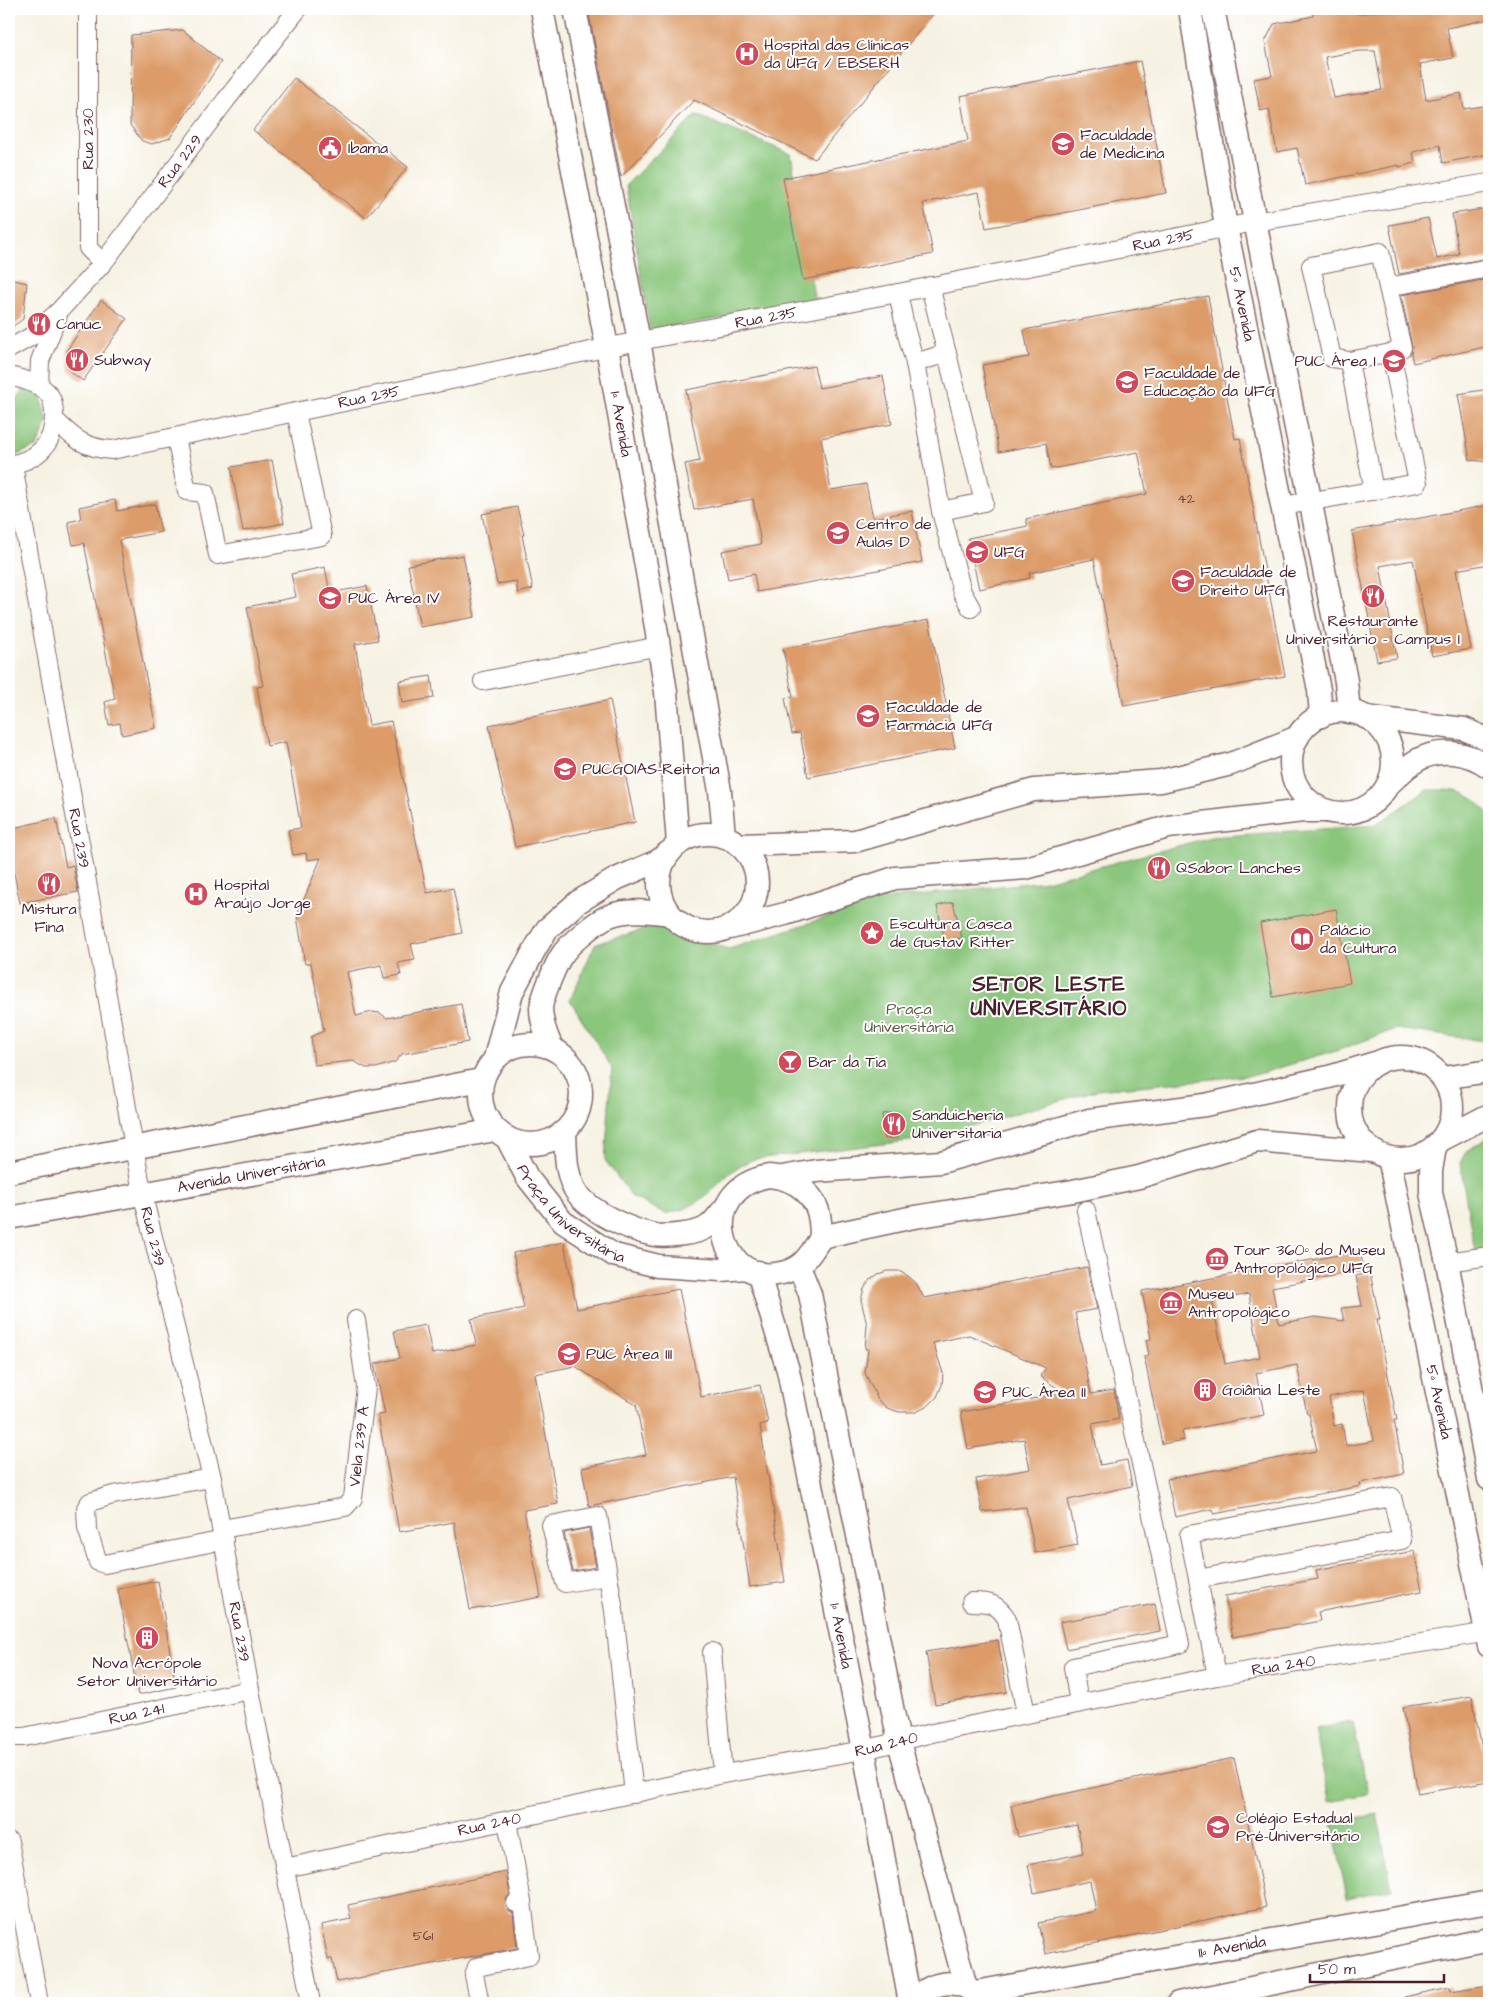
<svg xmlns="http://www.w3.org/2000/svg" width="1498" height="2012" font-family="'Architects Daughter',sans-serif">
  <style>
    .green { fill: #8ac67b; stroke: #6a7253 }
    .building { fill: #dc9b68; fill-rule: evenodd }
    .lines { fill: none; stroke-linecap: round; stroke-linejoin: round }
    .minor-casing { stroke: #86696b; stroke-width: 20 }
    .major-casing { stroke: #86696b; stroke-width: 25 }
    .minor { stroke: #fff; stroke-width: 18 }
    .major { stroke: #fff; stroke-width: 22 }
    .labels { text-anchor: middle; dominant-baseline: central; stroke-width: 4; stroke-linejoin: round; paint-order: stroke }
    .number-label { font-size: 14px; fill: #6e3e3a }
    .poi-label { font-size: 16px; fill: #4a1f2b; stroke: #fff; text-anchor: start }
    .street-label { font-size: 16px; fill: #4a1f2b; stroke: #fff }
    .park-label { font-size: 16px; fill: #605947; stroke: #fff }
    .district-label { font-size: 21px; font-weight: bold; letter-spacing: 1px; fill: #4a1f2b; stroke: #fff }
  </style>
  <rect width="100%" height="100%" fill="#fff"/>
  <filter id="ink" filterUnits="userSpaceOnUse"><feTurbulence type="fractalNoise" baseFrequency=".02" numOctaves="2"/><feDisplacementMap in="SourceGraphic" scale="10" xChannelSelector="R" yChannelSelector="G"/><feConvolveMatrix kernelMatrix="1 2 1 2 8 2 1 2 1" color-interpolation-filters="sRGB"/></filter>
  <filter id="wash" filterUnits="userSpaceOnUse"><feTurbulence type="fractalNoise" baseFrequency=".0096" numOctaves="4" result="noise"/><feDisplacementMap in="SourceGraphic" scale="20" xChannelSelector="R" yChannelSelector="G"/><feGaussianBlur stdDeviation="1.12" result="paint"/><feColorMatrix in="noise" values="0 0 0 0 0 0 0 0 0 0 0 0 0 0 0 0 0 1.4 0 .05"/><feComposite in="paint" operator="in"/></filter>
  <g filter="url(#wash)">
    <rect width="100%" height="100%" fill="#f6f2e3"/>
    <!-- green -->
    <path class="green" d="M696,115L791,154L815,303L650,330L626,185Z
      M25,387L40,393L48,422L37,446L10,458L18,450L9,441V401H16Z
      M1427,790C1461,790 1464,789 1489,813V1039L1484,1041L1396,1029L1336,1051L1255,1075L1097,1090L926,1139L755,1159C726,1168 717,1192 692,1205C685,1210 674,1211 666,1214L632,1197L605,1160L612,1068L570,1000L595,944L655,926L729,949L883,899L1046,881L1211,837L1376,825Z
      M1489,1137V1251L1475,1253L1460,1163L1466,1151Z
      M1353,1722L1368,1794L1329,1801L1315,1729Z
      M1377,1814L1392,1889L1347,1898L1332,1823Z"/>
    <g id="blocks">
      <!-- building -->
      <path class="building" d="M588,9H937L815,159L694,100L621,177Z
        M1326,9H1358V14L1388,9H1489V19L1447,28L1453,58L1420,64L1426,100L1461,93L1464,109L1489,105V154L1443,163L1440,145L1413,152L1415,163L1399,167V165L1305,185L1297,148L1277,152L1269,109L1260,111L1254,79L1272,76L1265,42L1274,24L1313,16L1312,11ZM1359,51H1375L1382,90L1334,98L1325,57Z
        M183,30L221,62L170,138L152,144L142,141L130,125L131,35Z
        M1140,61L1166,193L986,228L979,192L923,203L933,254L803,280L783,178L968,141L960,96Z
        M294,78L408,167L366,218L253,130Z
        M1489,208V258L1399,274L1389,225L1428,218L1437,259L1459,254L1452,214Z
        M9,279L27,283L23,319L9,329Z
        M1489,279V346L1413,363L1411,354L1412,346L1401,295Z
        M1208,296L1235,439L1240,438L1285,676L1124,706L1094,559L1029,573L1030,578L979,589L968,538L1028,526L1026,519L1147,494L1138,452L1051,469L1046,443L999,452L982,365L1029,357L1024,330Z
        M101,300L127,319L83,381L69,371L67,350Z
        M814,366L819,388L883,376L892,424L821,438L831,490L866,484L873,518L912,511L922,562L757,592L754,574L728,579L722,551L761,544L753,499L694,510L685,464L700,461L686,390Z
        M1489,389V462L1470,460L1458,394Z
        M272,460L284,523L243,531L231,467Z
        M115,500L117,511L155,504L161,532L119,540L156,728L122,735L120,723L109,725L105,702L115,699L84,543L73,545L68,522L81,519L79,507Z
        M1489,505V564L1456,570L1471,649L1432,656L1413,560L1380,566L1397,658L1377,661L1352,531Z
        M517,507L524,535H522L533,589L518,593L516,581L497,584L482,514Z
        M463,555L475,617L420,627L408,565Z
        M325,567L330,593L367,586L378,640L355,644L369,725L391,721L427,893L453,888L462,933L411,944L415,960L398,963L401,975L384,978L381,965L347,972L356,1016L372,1012L380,1013L387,1018L461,1004L468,1042L402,1054L395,1062L376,1068H366L353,1061L314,1065L311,1037L324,1031L311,963L305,964L297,916L321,858L307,860L306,853L293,855L288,830L301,828L286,742L267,746L257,687L263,686L247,607L296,597L291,574Z
        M929,620L955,748L808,777L800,733L792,734L785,698L793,697L783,649Z
        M431,676L434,698L402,703L399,681Z
        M610,700L635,822L515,847L489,725Z
        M56,818L66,867L73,865L78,892L20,903L14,873L9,874V829Z
        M953,902L962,938L945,941L937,906Z
        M1336,909L1350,983L1273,997L1260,923Z
        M896,1112L898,1138L885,1139L882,1114Z
        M564,1242L577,1309L679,1289L701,1397L760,1385L768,1423L760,1425L785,1582L750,1587L733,1477L589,1506L582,1468L646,1455L636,1405L575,1366L535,1374L558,1504L524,1510L541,1597L470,1610L454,1522L399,1532L378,1415L385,1414L374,1364L400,1358L394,1331L426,1325L432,1354L476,1345L471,1319L524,1308L513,1253Z
        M1360,1251L1364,1270L1272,1287L1279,1324L1315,1317L1344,1321L1341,1308L1362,1306L1356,1276L1370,1273L1380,1320H1377L1397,1420H1394L1404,1474L1360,1483L1361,1486L1214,1514L1213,1509L1175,1517L1167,1479L1317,1451L1309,1414H1307L1297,1365L1256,1373L1264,1415L1182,1431L1184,1440L1162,1444L1144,1356L1149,1355L1146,1340L1151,1339L1142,1291ZM1249,1294L1260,1357L1225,1364L1212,1301ZM1364,1390L1374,1441L1346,1446L1342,1424L1334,1426L1329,1397Z
        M1087,1267L1097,1309L1075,1313L1091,1394L1114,1390L1119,1419L1092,1424L1100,1465L1127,1460L1132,1486L1068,1500L1078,1545L1035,1553L1026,1507L982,1512L976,1479L1030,1469L1024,1439L968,1449L961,1412L1064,1393L1040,1376L1046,1368L969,1335L933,1343L943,1373L942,1385L937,1397L928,1406L916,1412H899L887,1408L878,1400L865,1373L868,1349H865L867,1325L861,1300L864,1289L869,1281L878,1274L887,1271H899L908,1276L916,1283L924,1298Z
        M589,1528L596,1567L573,1571L564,1533Z
        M1414,1551L1422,1591L1318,1612L1320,1621L1233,1637L1225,1596L1318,1579L1316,1570Z
        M158,1581L176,1687L138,1695L118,1589Z
        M1155,1604L1160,1631L1066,1649L1060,1622Z
        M998,1640L1007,1692L935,1704L926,1652Z
        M1472,1696L1488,1781L1418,1794L1403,1707Z
        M1234,1758L1266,1907L1045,1954L1038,1923L1096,1911L1090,1881L1034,1893L1028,1865L1083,1853L1077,1825L1018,1837L1011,1805Z
        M506,1872L510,1894L506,1899V1904L508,1910L513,1913L517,1948L337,1982L332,1959H328L321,1925L351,1919L348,1905Z
        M1489,1985V2003H1405L1404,1997L1450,1987L1451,1991Z"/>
    </g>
  </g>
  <g filter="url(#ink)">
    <use href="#blocks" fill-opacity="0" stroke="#86696b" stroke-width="1"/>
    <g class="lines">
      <!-- minor casing -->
      <g class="minor-casing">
        <g id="minor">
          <path d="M88,9V248L103,263"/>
          <path d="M930,286L984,502L941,511"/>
          <path d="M1388,287L1489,268"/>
          <path d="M898,293L906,331L915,363L941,511L962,592L971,608"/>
          <path id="s1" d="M9,349L32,336L60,310L103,263L226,100L298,9"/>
          <path d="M1349,361L1332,358L1311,266L1380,252L1402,348L1391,353"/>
          <path d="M915,363L947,353"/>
          <path d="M9,376C22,379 43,384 50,396C53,401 54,410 54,416C54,445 37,460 9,465"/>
          <path d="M39,386L40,361L58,315"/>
          <path id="s2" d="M54,419C73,438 84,448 112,450L639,341L898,293L1254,222L1489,183"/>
          <path d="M176,437L187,491L205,493L218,555L322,536L296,412"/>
          <path id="s3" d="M13,465L142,1192L212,1478L250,1690L311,2003"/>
          <path d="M1283,506L1418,483L1391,353L1349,361L1374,491"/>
          <path d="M483,681L659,646"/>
          <path d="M1447,1262L1489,1256"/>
          <path d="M212,1478L113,1495L90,1502L86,1508L87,1528L98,1562L105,1564L224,1540"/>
          <path d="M1392,1497L1402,1540L1198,1579L1189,1535Z"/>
          <path id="s4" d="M222,1529L345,1507L353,1498L366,1387L356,1320"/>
          <path d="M607,1576L565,1583L551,1525L598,1516L614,1611L634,1794"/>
          <path d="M1198,1579L1217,1676"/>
          <path d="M971,1602C989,1602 997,1603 1007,1619L1026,1714"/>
          <path d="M712,1652L723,1774"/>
          <path d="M1079,1703L1073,1667L1180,1644L1086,1210"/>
          <path id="s5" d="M9,1737H24L250,1690"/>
          <path d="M507,1821L522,1902L516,1903"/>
          <path d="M9,1841L39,2003"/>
          <path id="s6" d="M285,1868L723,1774L864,1750L932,1733L1217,1676L1489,1632"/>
          <path d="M480,2003L474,1975L477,1967L529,1956L522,1902"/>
        </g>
      </g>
      <!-- major casing -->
      <g class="major-casing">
        <g id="major">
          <path d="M542,9L607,347L649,583L666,692L678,843"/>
          <path d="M575,9L639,341L720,791L724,836"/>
          <path d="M1190,9L1226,227L1319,690L1321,716"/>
          <path d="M1213,9L1346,681L1349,712"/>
          <circle cx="1342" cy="762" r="51"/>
          <path d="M1365,717L1464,729L1489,740"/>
          <path d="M1389,784C1398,776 1406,767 1416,761C1439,747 1469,752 1489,767"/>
          <circle cx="708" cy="883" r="49"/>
          <path d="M740,845L855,841L1034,790L1161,781L1231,764L1298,737"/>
          <path d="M730,928L785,914L895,878L1026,868L1168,827L1303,811H1327"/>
          <circle cx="531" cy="1094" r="50"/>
          <path d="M552,1048C546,1035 541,1022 541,1008C542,998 556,963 562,955C569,944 596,921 609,916C627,909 650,911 669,914"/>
          <circle cx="1401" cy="1108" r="51"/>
          <path d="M495,1058L512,992L535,949L547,929L578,902L616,879L658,861L669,852"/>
          <path d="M1443,1078L1489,1071"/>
          <path d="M565,1132C566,1151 565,1170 574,1188C586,1211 630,1230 654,1235C666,1237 698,1234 707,1227C714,1223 719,1214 725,1208"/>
          <path id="s7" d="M507,1138L527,1177L563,1222L614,1255L658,1266L721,1270L746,1268"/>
          <path d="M1441,1140L1489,1115"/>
          <path d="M1435,1147L1431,1171V1193L1447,1262L1489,1479"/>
          <path d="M1389,1158L1489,1646"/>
          <path d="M9,1172L481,1080"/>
          <path d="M769,1176C795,1178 818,1195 820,1222C821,1229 822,1235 819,1241C813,1249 809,1258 800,1265C793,1270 784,1273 776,1274C718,1282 696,1189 769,1176Z"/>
          <path d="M782,1177L816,1171L941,1162L1089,1120L1205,1105L1329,1077L1375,1063"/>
          <path id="s8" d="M9,1218L495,1130"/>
          <path d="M821,1237L909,1218L1073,1191L1139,1177L1257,1141L1372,1151"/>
          <path d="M799,1266L810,1294L899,1742L966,1987"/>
          <path d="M758,1272L788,1370L864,1750L910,2003"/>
          <path d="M975,1992L1489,1902"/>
          <path d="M913,2003C928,1982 955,1976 976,1994"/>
          <path d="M1178,2003L1489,1939"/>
        </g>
      </g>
      <!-- minor -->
      <use href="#minor" class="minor"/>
      <!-- major -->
      <use href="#major" class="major"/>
    </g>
  </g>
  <!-- icons -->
  <defs>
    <g id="hospital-disc" transform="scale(1.25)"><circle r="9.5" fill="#d1495b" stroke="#fff"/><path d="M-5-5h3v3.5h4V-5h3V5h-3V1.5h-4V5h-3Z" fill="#fff"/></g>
    <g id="university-disc" transform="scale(1.25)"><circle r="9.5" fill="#d1495b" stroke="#fff"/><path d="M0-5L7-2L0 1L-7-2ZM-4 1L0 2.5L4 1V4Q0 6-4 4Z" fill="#fff"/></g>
    <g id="civic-disc" transform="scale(1.25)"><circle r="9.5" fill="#d1495b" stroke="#fff"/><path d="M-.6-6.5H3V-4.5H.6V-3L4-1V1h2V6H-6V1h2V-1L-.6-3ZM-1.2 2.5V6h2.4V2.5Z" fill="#fff"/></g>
    <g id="restaurant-disc" transform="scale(1.25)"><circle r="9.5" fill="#d1495b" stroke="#fff"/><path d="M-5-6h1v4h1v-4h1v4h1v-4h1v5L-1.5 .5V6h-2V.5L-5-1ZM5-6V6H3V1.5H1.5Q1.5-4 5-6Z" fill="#fff"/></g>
    <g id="sight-disc" transform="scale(1.25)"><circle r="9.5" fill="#d1495b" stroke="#fff"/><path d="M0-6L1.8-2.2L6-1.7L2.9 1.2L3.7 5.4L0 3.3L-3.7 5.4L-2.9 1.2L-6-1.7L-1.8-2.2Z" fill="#fff"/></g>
    <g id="library-disc" transform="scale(1.25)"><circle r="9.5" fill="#d1495b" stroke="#fff"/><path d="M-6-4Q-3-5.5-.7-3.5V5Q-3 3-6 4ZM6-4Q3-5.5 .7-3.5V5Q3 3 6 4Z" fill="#fff"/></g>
    <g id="bar-disc" transform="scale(1.25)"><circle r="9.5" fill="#d1495b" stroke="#fff"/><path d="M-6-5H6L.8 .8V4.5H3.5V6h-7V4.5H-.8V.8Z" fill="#fff"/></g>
    <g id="museum-disc" transform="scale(1.25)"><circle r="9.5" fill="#d1495b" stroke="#fff"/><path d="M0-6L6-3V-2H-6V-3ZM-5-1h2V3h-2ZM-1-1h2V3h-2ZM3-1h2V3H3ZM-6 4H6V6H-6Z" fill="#fff"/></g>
    <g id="building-disc" transform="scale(1.25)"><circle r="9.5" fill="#d1495b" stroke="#fff"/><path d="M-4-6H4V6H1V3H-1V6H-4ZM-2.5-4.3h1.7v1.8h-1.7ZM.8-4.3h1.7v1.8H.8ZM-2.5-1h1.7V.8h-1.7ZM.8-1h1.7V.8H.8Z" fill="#fff"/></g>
    <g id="school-disc" transform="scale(1.25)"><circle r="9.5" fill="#d1495b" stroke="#fff"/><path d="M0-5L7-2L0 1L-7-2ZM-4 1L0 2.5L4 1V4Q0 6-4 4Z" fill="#fff"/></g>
  </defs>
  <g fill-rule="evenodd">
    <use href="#hospital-disc" x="747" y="54"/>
    <use href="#university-disc" x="1063" y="144"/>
    <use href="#civic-disc" x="330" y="148"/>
    <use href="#restaurant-disc" x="39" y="324"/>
    <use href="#restaurant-disc" x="77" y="360"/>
    <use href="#university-disc" x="1394" y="361"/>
    <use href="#university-disc" x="1127" y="382"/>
    <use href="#university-disc" x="838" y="533"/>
    <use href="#university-disc" x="977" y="552"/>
    <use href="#university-disc" x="1183" y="581"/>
    <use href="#restaurant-disc" x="1373" y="596"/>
    <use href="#university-disc" x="330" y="598"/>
    <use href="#university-disc" x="868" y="716"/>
    <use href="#university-disc" x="565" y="769"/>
    <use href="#restaurant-disc" x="1159" y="868"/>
    <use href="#restaurant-disc" x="49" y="884"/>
    <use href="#hospital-disc" x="196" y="894"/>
    <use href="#sight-disc" x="872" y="933"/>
    <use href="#library-disc" x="1302" y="939"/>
    <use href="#bar-disc" x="790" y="1062"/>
    <use href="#restaurant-disc" x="894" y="1124"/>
    <use href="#museum-disc" x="1217" y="1259"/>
    <use href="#museum-disc" x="1171" y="1303"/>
    <use href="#university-disc" x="569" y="1354"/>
    <use href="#building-disc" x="1205" y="1390"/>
    <use href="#university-disc" x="985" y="1392"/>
    <use href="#building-disc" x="147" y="1638"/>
    <use href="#school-disc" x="1218" y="1827"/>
  </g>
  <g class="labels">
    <!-- number labels -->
    <g class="number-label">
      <text x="1186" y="499">42</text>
      <text x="423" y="1936">561</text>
    </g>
    <!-- poi labels -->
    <g class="poi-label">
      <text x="764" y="45">Hospital das Clínicas<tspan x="764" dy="18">da UFG / EBSERH</tspan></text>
      <text x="1080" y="135">Faculdade<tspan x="1080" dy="18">de Medicina</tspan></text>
      <text x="348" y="148">Ibama</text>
      <text x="56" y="324">Canuc</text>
      <text x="94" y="360">Subway</text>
      <text x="1376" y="361" text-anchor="end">PUC Área I</text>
      <text x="1144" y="373">Faculdade de<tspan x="1144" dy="18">Educação da UFG</tspan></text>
      <text x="856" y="524">Centro de<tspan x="856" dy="18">Aulas D</tspan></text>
      <text x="994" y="552">UFG</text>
      <text x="1200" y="572">Faculdade de<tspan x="1200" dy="18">Direito UFG</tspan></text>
      <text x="348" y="598">PUC Área IV</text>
      <text x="1373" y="621" text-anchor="middle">Restaurante<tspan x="1373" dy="18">Universitário - Campus I</tspan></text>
      <text x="886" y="707">Faculdade de<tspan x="886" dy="18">Farmácia UFG</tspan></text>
      <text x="582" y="769">PUCGOIAS-Reitoria</text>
      <text x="1176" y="868">QSabor Lanches</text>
      <text x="214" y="885">Hospital<tspan x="214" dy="18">Araújo Jorge</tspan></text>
      <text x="49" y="909" text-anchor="middle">Mistura<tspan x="49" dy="18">Fina</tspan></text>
      <text x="890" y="924">Escultura Casca<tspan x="890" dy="18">de Gustav Ritter</tspan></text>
      <text x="1320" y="930">Palácio<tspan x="1320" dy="18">da Cultura</tspan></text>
      <text x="808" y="1062">Bar da Tia</text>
      <text x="912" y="1115">Sanduicheria<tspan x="912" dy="18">Universitaria</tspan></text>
      <text x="1234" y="1250">Tour 360º do Museu<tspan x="1234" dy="18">Antropológico UFG</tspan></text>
      <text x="1188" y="1294">Museu<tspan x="1188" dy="18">Antropológico</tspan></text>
      <text x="586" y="1354">PUC Área III</text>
      <text x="1222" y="1390">Goiânia Leste</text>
      <text x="1002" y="1392">PUC Área II</text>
      <text x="147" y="1663" text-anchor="middle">Nova Acrópole<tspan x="147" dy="18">Setor Universitário</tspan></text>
      <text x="1236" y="1818">Colégio Estadual<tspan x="1236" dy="18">Pré-Universitário</tspan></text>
    </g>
    <!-- street labels -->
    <g class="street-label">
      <text transform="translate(88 139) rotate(-90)">Rua 230</text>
      <text stroke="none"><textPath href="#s1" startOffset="256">Rua 229</textPath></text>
      <text stroke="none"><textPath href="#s2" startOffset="1140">Rua 235</textPath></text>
      <text transform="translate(1242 304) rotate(78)">5ª Avenida</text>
      <text stroke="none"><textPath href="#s2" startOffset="735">Rua 235</textPath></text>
      <text stroke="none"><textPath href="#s2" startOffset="330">Rua 235</textPath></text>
      <text transform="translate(621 424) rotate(80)">1ª Avenida</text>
      <text stroke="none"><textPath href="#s3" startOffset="379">Rua 239</textPath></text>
      <text stroke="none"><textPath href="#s8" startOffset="246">Avenida Universitária</textPath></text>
      <text stroke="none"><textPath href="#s7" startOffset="102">Praça Universitária</textPath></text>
      <text stroke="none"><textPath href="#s3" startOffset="784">Rua 239</textPath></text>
      <text transform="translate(1439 1402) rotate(78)">5ª Avenida</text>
      <text stroke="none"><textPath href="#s4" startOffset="189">Viela 239 A</textPath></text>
      <text stroke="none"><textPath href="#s3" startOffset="1189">Rua 239</textPath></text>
      <text transform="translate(841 1636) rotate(79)">1ª Avenida</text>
      <text stroke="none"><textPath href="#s6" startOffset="1019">Rua 240</textPath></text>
      <text stroke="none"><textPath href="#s5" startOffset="130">Rua 241</textPath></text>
      <text stroke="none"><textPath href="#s6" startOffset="614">Rua 240</textPath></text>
      <text stroke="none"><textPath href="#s6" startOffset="209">Rua 240</textPath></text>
      <text transform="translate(1232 1947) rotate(-10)">11ª Avenida</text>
    </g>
    <!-- park labels -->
    <g class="park-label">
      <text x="909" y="1009">Praça<tspan x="909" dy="18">Universitária</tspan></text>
    </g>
    <!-- district labels -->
    <g class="district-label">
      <text x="1049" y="984">SETOR LESTE<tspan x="1049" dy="24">UNIVERSITÁRIO</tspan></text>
    </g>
  </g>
  <!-- margin -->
  <rect width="1498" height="2012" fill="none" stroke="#fff" stroke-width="30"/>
  <!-- scale -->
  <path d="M1310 1974v8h134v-8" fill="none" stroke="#4a1f2b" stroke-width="2.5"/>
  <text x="1318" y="1974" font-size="15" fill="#4a1f2b" stroke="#ffffff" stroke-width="4" paint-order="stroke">50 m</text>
</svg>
